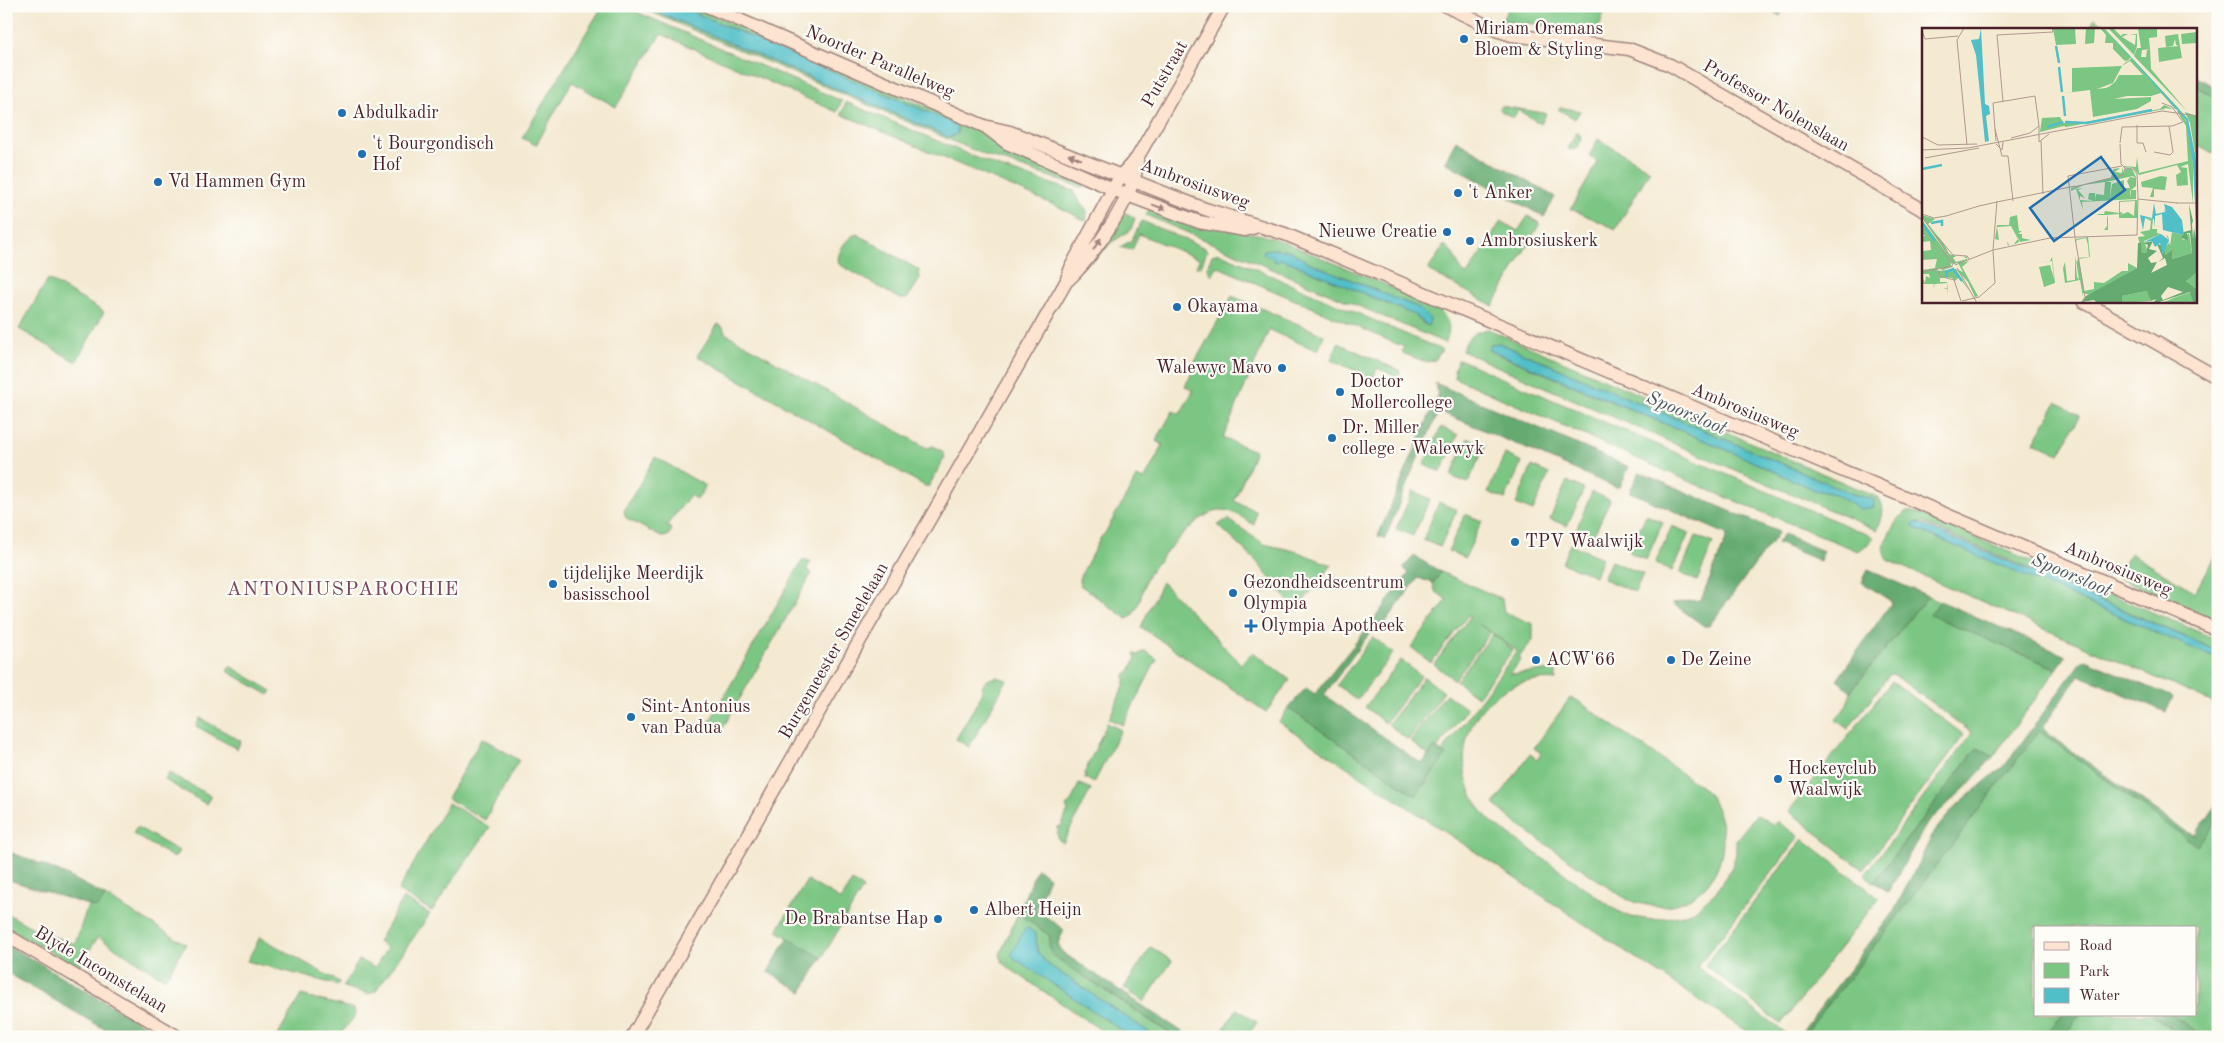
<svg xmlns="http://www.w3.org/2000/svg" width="2224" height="1043" font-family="'Old Standard TT',serif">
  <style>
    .green { fill: #7cc683; stroke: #637257; fill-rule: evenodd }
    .forest { fill: #65ab71; stroke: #58654e }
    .water { fill: #51bfc8; stroke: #4e6f7a }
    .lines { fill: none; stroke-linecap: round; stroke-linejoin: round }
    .secondary-casing { stroke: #9f847e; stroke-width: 15 }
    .secondary { stroke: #fde4d1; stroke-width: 12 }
    .oneway { fill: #a4827e }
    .poi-dot { fill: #1f6fb2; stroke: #fdfcf7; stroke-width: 2 }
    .labels { text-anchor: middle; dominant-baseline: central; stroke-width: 4.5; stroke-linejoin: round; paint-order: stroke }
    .poi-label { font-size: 18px; fill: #4a1f2b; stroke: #fdfcf7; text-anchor: start }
    .street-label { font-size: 18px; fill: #4a1f2b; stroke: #fdfcf7 }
    .water-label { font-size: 19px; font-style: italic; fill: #4c5762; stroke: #fdfcf7 }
    .quarter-label { font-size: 20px; letter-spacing: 1px; fill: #79475f; stroke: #fdfcf7 }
    .inset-river { fill: none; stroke: #51bfc8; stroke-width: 2.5 }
    .inset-road { fill: none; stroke: #b0988f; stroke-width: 1 }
    .view { fill: #1f6fb2; fill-opacity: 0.15; stroke: #1f6fb2; stroke-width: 2.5 }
    .inset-edge { fill: none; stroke: #4a1f2b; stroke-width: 2.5 }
  </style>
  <rect width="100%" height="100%" fill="#fdfcf7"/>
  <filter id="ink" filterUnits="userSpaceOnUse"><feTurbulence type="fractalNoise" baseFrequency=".02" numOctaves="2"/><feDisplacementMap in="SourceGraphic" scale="10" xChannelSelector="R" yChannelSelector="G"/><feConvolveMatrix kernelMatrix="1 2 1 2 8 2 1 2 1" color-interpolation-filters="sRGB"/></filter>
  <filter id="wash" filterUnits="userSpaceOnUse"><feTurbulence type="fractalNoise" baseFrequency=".0096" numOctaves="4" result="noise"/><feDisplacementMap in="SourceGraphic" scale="20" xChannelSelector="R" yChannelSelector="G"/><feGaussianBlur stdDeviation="1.12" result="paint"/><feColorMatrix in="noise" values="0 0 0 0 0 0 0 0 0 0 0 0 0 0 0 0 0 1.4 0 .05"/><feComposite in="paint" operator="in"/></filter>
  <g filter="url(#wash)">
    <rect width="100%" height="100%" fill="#f4e9d1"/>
    <!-- green -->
    <path class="green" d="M593,6H623L842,101L837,112L661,34L616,107L572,82L536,145L522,138L600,10Z
      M637,6H644L949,137H953L949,121L679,6H692L978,129L1014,152L1085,183L1083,188L985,155Z
      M1510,6H1579L1589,12L1601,9L1604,13L1599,28L1595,30L1560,28L1529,23L1521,25L1502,20Z
      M1764,6H1786L1780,16Z
      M2094,18L2112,29H2093L2092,22Z
      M2195,86L2218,99V156L2195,143Z
      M846,102L1003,169L1075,191L1074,193L1087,211L1086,221L1059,207L841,114Z
      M1501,106L1543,113L1546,114L1541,124L1518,110L1513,118L1500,110L1499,108Z
      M1560,107L1580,111L1575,119L1558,109Z
      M1577,132L1580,135L1581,140L1576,149L1570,150L1568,149Z
      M1598,139L1650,170L1616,229L1571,209L1598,162L1589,156Z
      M1150,208L1239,231L1263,235L1287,243L1434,305C1448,319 1453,325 1445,343L1146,215ZM1275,249L1291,251L1308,262L1419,308L1425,325L1414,315L1290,262L1281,259L1277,260L1264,250Z
      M1126,213L1135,218L1131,230L1112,242L1095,259Z
      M1528,216L1540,223L1493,306L1428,270L1444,245C1456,251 1456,268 1467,275L1501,221L1518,231Z
      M1142,221L1205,248L1207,251L1201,266L1196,267L1199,259L1139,234L1132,250L1120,247L1131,241Z
      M857,234L919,270L920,279L907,299H900L839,264C835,255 847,236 857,234Z
      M1219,253L1442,350L1435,360L1426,362L1402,353L1404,347L1216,266L1212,275L1210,274L1207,267L1212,255Z
      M48,279L104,312L76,362L19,329Z
      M1232,296L1324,335L1318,351L1269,330L1223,438L1255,451L1234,501L1256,511L1254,525C1243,518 1232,509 1219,510C1201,511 1154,562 1147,578C1142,589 1139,614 1127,619L1080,585L1079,579L1101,537L1105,533L1137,477L1144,480L1163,445L1156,441L1173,411L1180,414L1193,391L1185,386L1194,369L1192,367Z
      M718,324L723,327L725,333L927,448L933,446L942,451L945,457L929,486H925L697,356Z
      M1488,329L1879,498C1886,510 1882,518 1877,530L1707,458L1462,351C1468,336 1472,332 1488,329ZM1499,343L1853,494L1874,500L1843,499L1835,494L1815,490L1725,449L1488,350L1491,344Z
      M1338,343L1400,371L1399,378L1377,368L1373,378L1331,360Z
      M1459,359L1497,376L1873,537L1870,543L1858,551L1718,494L1455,378L1454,368Z
      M2057,402L2080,416L2059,454L2034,442Z
      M1441,427L1458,435L1441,472L1424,465Z
      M1468,438L1485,446L1468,483L1451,476Z
      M1505,454L1522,462L1505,499L1488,492Z
      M655,457L706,486L697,500L690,495L667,525L672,530L668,536L661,537L626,518L624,511Z
      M1532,466L1549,474L1533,511L1516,504Z
      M1567,481L1584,489L1567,526L1550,519Z
      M1413,491L1430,499L1413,536L1396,529Z
      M1592,492L1610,500L1593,537L1576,530Z
      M1439,502L1457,510L1440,547L1423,540Z
      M1907,511L1918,513L2218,640V651L1923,523L1916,522L1912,526L1918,530L2218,659V705L1887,560C1886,558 1885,556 1884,553C1882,542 1898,516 1907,511Z
      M1465,514L1482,521L1465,558L1448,551Z
      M1646,515L1663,522L1646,560L1629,552Z
      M1228,519L1264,544L1295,551L1332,565L1296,611L1257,562L1218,525Z
      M1672,526L1689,533L1672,571L1655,563Z
      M1696,536L1713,543L1697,581L1680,573Z
      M1570,544L1602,558L1595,576L1562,563Z
      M2218,552V581L2214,592L2218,595V621L2118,578L2130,553L2195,592Z
      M802,561H811L806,570L812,573L720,733L707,726Z
      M1611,561L1643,574L1635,592L1603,579Z
      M1441,572L1502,599L1504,612L1533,624V640L1519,657L1521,660L1510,674L1556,670V680C1472,672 1433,769 1494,824L1616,910L1631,917L1654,920L1680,916L1693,911L1715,893L1732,867L1736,854V840L1755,816L1758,815L1773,825L1777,821L1799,837L1697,967L1784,1032L1781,1037H1755L1279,722L1288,708L1416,795L1445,755L1442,752L1517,651L1479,624L1490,633L1454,680L1434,664L1470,617L1468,615L1431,663L1411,647L1447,600L1435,591L1433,583Z
      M1162,582L1241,664L1253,652L1290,680L1266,712L1141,627Z
      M1928,596L1940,601L1931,615L2057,669L1993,757L1978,748L1973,753L1874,882L1865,875L1972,733L1893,674L1889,675L1848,729L1836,720L1847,705L1851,691Z
      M1493,634L1513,650L1477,697L1456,681Z
      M1373,637L1393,653L1357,700L1337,685Z
      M1145,651L1157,659L1123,725L1109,719L1125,683V675L1129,673L1136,658L1134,653L1137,655Z
      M1401,660L1421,676L1385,723L1365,707Z
      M230,666L272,691L269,695L227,671Z
      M996,677L1007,680L969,747L956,739L982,694C981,684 986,679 996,677Z
      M1424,677L1444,692L1408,740L1388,724Z
      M1892,681L1964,735L1863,870L1789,811Z
      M1446,694L1467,709L1431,757L1410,741Z
      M1570,698L1578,701L1703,788C1741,829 1723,901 1664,906C1650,907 1638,903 1626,899L1518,825L1494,804L1530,754L1537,759L1541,753L1534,748Z
      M200,718L241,741L237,749L196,726Z
      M1107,723L1121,730L1094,783L1085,778L1086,775L1084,774Z
      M2039,730L2197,845L2218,818V1032L2214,1037H2204L2172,1014H2195V927H2035V1014H2063L2045,1037H1811L1807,1031L1881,938Z
      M482,738L519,760L485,820L447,798Z
      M169,773L211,796L206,804L165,780Z
      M1079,784L1091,789L1063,843L1059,840L1057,834L1059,829L1056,828L1061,826L1068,811L1066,806L1071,802Z
      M448,803L490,827L432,911L398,891Z
      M137,827L179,851L174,858L133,834Z
      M1803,839L1879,898L1781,1024L1705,965Z
      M807,880L841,900L852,881L863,888L822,958L777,931Z
      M105,896L186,944L165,979L98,937L78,968L6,927V913L42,933L75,944L88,905L94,907L103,900Z
      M403,898L430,914L376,991L369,994L343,987L359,960L375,968L387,948L378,942Z
      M1018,913L1050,936L1049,942L1052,955L1175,1037H1156L1046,963L1037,950L1036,934L1014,958L1132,1037H1111L1012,970L1002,962L1000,954Z
      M260,937L339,982L338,985L247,961Z
      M1151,947L1172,961L1144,1002L1124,988Z
      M301,995L354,1009L356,1015L338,1037H277Z
      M1237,1009L1257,1022L1247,1037H1218Z
      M2080,1014H2151L2183,1037H2063Z"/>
    <!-- forest -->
    <path class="forest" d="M2195,76L2218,89V99L2195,86Z
      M1456,140L1555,197L1544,217L1445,162Z
      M1435,383L1629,467L1620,487H1615L1439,411L1410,476L1385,539L1378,536L1438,395Z
      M1639,472L1779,532L1709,626H1704L1672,603L1701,600L1727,537L1726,534L1630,492Z
      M1784,534L1823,551L1820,561L1777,543Z
      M1414,556L1441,572L1433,583L1418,578L1380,630L1371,623L1409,573L1403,568Z
      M1868,570L1928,596L1851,691L1837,680L1892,602L1862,582Z
      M1940,601L2066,656L2057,669L1930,615Z
      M1365,631L1369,634L1324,695L1422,764L1434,747L1446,755L1416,796L1288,708L1306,688L1315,694Z
      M2085,660L2173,697L2166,712L2079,675L2043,727L2052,737L2186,832L2195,835L2218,802V818L2197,846L2039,731L1881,938L1808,1030L1811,1037H1798L1894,911L1930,840L1938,827L1956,806L2006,764L2080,663Z
      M1977,748L1993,757L1966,787L1928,822L1888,892L1874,882Z
      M6,851C42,863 73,877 105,896L98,907H94L6,879Z
      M1037,868L1049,877L1036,909L1064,930L1058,943L1062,952L1190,1037H1175L1052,955L1049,948L1050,936L1018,913Z
      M788,938L822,958L802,992L768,972Z
      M6,944L148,1027L163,1037H118L6,972Z
      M2063,1014H2080L2063,1037H2045Z
      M2151,1014H2172L2204,1037H2183Z"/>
    <!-- water -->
    <path class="water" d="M644,6H679L949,121C956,125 959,127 957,134L949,137Z
      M1275,249L1291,251L1308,262L1419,308L1430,319L1428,326L1414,315L1290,262L1281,259L1276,262L1273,261L1274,258L1263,254L1264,250Z
      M1499,343L1853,494L1874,500V507L1860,509L1835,494L1815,490L1725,449L1488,349L1491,344Z
      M1916,522L2218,651V659L1918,530L1912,526Z
      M1026,927L1036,934L1037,950L1046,963L1156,1037H1132L1014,958L1011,954Z"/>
  </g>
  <g filter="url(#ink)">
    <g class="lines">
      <!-- secondary casing -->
      <g class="secondary-casing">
        <path id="secondary" d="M707,6L984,126L1010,132L1205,209L1285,234L2218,630
          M1446,6L1496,30L1512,35L1629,49L1670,65L1923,210
          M987,128L1007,143L1127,195L1199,222L1245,230L1255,227
          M1068,280C1092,258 1139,191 1137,158
          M2083,301L2218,378
          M6,935L178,1037
          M632,1037L1066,282L1072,265L1121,175L1137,158L1224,6"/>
      </g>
      <!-- secondary -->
      <use href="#secondary" class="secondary"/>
    </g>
    <!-- one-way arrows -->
    <defs><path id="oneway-solid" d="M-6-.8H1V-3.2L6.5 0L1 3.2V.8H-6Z" transform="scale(1.25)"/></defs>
    <g class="oneway">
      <use href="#oneway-solid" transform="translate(1075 157) rotate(-159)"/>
      <use href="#oneway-solid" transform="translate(1159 207) rotate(21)"/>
      <use href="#oneway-solid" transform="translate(1097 244) rotate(-57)"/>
    </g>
  </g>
  <!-- markers -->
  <g class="poi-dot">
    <circle cx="1464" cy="39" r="5"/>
    <circle cx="342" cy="113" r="5"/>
    <circle cx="362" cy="154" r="5"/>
    <circle cx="158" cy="182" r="5"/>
    <circle cx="1458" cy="193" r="5"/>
    <circle cx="1447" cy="232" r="5"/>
    <circle cx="1470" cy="241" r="5"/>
    <circle cx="1177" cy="307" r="5"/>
    <circle cx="1282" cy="368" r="5"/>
    <circle cx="1340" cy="392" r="5"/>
    <circle cx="1332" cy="438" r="5"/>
    <circle cx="1515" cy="542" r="5"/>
    <circle cx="553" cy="584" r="5"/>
    <circle cx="1233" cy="593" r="5"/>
    <path d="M1248.5 618.5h5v5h5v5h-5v5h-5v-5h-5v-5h5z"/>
    <circle cx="1536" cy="660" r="5"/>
    <circle cx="1671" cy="660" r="5"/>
    <circle cx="631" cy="717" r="5"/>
    <circle cx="1778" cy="779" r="5"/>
    <circle cx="974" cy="910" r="5"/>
    <circle cx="938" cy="919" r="5"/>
  </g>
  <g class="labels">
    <!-- poi labels -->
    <g class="poi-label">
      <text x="1474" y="29">Miriam Oremans<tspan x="1474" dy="21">Bloem &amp; Styling</tspan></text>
      <text x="352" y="113">Abdulkadir</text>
      <text x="372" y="144">'t Bourgondisch<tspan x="372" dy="21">Hof</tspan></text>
      <text x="168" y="182">Vd Hammen Gym</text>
      <text x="1468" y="193">'t Anker</text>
      <text x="1437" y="232" text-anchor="end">Nieuwe Creatie</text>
      <text x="1480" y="241">Ambrosiuskerk</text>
      <text x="1187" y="307">Okayama</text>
      <text x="1272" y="368" text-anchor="end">Walewyc Mavo</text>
      <text x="1350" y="382">Doctor<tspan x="1350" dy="21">Mollercollege</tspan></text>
      <text x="1342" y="428">Dr. Miller<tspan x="1342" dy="21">college - Walewyk</tspan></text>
      <text x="1525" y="542">TPV Waalwijk</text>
      <text x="563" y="574">tijdelijke Meerdijk<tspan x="563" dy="21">basisschool</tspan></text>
      <text x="1243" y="583">Gezondheidscentrum<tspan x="1243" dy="21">Olympia</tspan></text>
      <text x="1261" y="626">Olympia Apotheek</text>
      <text x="1546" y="660">ACW'66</text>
      <text x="1681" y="660">De Zeine</text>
      <text x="641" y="707">Sint-Antonius<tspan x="641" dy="21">van Padua</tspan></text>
      <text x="1788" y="769">Hockeyclub<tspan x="1788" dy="21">Waalwijk</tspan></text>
      <text x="984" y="910">Albert Heijn</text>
      <text x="928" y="919" text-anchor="end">De Brabantse Hap</text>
    </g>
    <!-- street labels -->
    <g class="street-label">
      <text transform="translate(880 62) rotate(23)">Noorder Parallelweg</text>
      <text transform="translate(1165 74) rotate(-60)">Putstraat</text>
      <text transform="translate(1776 106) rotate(30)">Professor Nolenslaan</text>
      <text transform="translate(1195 184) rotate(20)">Ambrosiusweg</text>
      <text transform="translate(1745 411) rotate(23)">Ambrosiusweg</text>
      <text transform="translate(2118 569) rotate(23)">Ambrosiusweg</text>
      <text transform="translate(834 651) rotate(-60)">Burgemeester Smeelelaan</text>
      <text transform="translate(101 970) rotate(31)">Blyde Incomstelaan</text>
    </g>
    <!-- water labels -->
    <g class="water-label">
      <text transform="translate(1686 414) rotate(23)">Spoorsloot</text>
      <text transform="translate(2071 576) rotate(23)">Spoorsloot</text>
    </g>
    <!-- quarter labels -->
    <g class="quarter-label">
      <text x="343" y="590">ANTONIUSPAROCHIE</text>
    </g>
  </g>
  <!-- overview -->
  <g transform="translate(1922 28)">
    <rect width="275" height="275" fill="#f4e9d1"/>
    <path d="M153,0L154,16L134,17L131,1ZM164,0H173L172,15L163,16ZM178,0H182L209,29L204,35L210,30L257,81H253L239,65L229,68H205L192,71L229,69V73L215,81L171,89L168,62L143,65L150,64V40L200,38L206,32L203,33L191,21V15H183L184,7ZM208,33L237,64L221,47H197L193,54L188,58L184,60L175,61L191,55L200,38ZM186,0H191L199,8L201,6H206L200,9L213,17L214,7L208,6H215V18L212,27ZM216,0H235V9L227,10L228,21L220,22L219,29H224L225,22L228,21L229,41L265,83L212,28L215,20H219ZM275,4V15L260,16L259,6ZM256,6L260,30L237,34L236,20L257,18L254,17L253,11L251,18L244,19L243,8ZM242,77L251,81L242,80L243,81L144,99L142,98L118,104L120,90L138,89L142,95H157L238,81ZM255,83H259L266,97L271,137V175L266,136L258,139L265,140L266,157L255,158L254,147L259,144L255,137L217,147L211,140L202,139L201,138L214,139L215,129L217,145L266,133L264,98ZM263,84L275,88V136L268,95ZM198,140L193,144L200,145V139L202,146L203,141H210L215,151L211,148L184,154H189L188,171L190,156L202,152V160H208L205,153L208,149L214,150V158L208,163V170L209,162H214V171L160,174L161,182L154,161L161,160L156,162L163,170L158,168V172L171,173L166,171L167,165H173L174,172V166L182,167L183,154L162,157L149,163V160L189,150L191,141ZM239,148L245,149L243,162L232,161V169H228L231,160L220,159L219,154ZM215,172V190H197V186L185,187L186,191V202H182L185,198V187H176V186H182L183,183L197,185V173ZM213,173L212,188L206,184L198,187L201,185L198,184V174ZM0,187L13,191L6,196L22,216L27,226L34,228L31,230L34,234L45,231L41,228L45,229V232L39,235L47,233L40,239L56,268L53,269L46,254L34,241L41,244L36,235L31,236L28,234L30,239L21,242L16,240L15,243L34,241L48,264L37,249L33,253L30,250L19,249L26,250H18V254H25L26,265L25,261H21L25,260V255L13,256L11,260L12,256H0V248L3,255L4,248L8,250L7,246H0V242L13,240L15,231L0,232V220L1,223L9,222L8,213L1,214V208L4,207H0V192L32,235L2,192ZM95,187L97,203H100L96,206H100V210L109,212L98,214L96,209L97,214L93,216L87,217L86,218L81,219L86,218L85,213L87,217L92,216L96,211L89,198L75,199L77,212L73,211L75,197H87L88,189ZM223,190L231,191L230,201H235V205L246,208L248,218L250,204L241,202L262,207L259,210L262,212L267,205L270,225L250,231L251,221L243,227L242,221L247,215L245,208L239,206L222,213L225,221L224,225H220L216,209L223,208L218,204L228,202L229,193ZM166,209L168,229L157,231L162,263L172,261V254L182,255L200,243H206V235L215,240L168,267L161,265V269L158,252L143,255L141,240L143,234L145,253L153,252V227L155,249L157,252L154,232L155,234L156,230L167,229L166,217L164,210L155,212V215L154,211ZM130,229L133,255L122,259L117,239L128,237L132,251L130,233L119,234L128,233ZM275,244V262L272,263L264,252ZM233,256L237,268L228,270L229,273L200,275V268L225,263L227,266L226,262ZM269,264L271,275H240L254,269Z" fill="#7cc683" fill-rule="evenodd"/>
    <path d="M267,176L271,193L270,196L271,211L272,200L275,217V244L264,253L275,262V275H271L268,264L234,275L232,274L234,271L229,273L225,263L200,268V275H175L172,272L160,274L164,268L215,240L216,215H219L220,225H224L226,217L221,215L231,213L227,221L235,223L226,230L229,235L235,234L229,245L245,237L243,230L236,234L241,230L235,216L239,217L241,226L243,222V227L251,221L250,231L270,225L268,205H265L266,212L259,210L262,204L269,202ZM246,259L261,264L241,272L239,268Z" fill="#65ab71" fill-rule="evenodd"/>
    <path d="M59,0L63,76L67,78L68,86L64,88L67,113L63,114L54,27L49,12L57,11ZM182,0L266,91L275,136V216L271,137L264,92ZM232,175L234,186L243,184L242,180L244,184L242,176L250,179L260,192L262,207L241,202L240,186L233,188V200L232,191L223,190L221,202L218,187L230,190ZM239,206L247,212L241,227L238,215L233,219L230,213L222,214Z" fill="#51bfc8"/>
    <path class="inset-river" d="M134,18L137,35M137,39L140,64M141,68L143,88M143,94L165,95L230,82M125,99L141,94M0,141L20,137M0,195L13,213M9,195L20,193V198M25,249L24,244L31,241L40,253"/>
    <path class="inset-road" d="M42,0L35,12L45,117M0,3L3,11L36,8M81,74L75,7L131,4L130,0M215,97V115H221L224,124M117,98V114L127,106M247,98L251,124L248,127M73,101L71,75L113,68L117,98M0,109L16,117L55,116M89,110L108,105L117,98M74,113L73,101L80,128H86L91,173M119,113L121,166M198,115L200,99L250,98L261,94L250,79L240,75M74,116L80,122L81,114M198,116L199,136M0,122L46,120L240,83L275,88M232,124L248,127M3,130L57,120M203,140L211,141L215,146L216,169M152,159L201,147L203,140L199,136M216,171L255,175M75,174L153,158M254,175H275M57,178L75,174M0,186L12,190L24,188M24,188L57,178M0,189L33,236M15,208L31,227L45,228L47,231M153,209L146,148L200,138M153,210L163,269L159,275M20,222L31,237M33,237L71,222L75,173M35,240L55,275M16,242L18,248L32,252L39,273M0,244L31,238M40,273L57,269L73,255L71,222L128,210L215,207L216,169"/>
    <path class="view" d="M179,129L203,162L132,213L108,180Z"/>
    <rect width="275" height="275" class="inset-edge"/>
  </g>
  <!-- margin -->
  <rect width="2224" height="1043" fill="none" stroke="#fdfcf7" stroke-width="25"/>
  <!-- legend -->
  <rect x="2034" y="926" width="162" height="90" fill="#fdfcf7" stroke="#b5a4a5"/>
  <rect x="2044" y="942" width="25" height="8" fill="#fde4d1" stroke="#b5a4a5"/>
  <text x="2079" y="950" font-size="15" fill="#4a1f2b">Road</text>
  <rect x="2044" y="963" width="25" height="15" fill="#7cc683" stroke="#b5a4a5"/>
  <text x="2079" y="976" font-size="15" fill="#4a1f2b">Park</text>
  <rect x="2044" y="988" width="25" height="15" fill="#51bfc8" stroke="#b5a4a5"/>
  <text x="2079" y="1000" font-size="15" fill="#4a1f2b">Water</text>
</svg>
